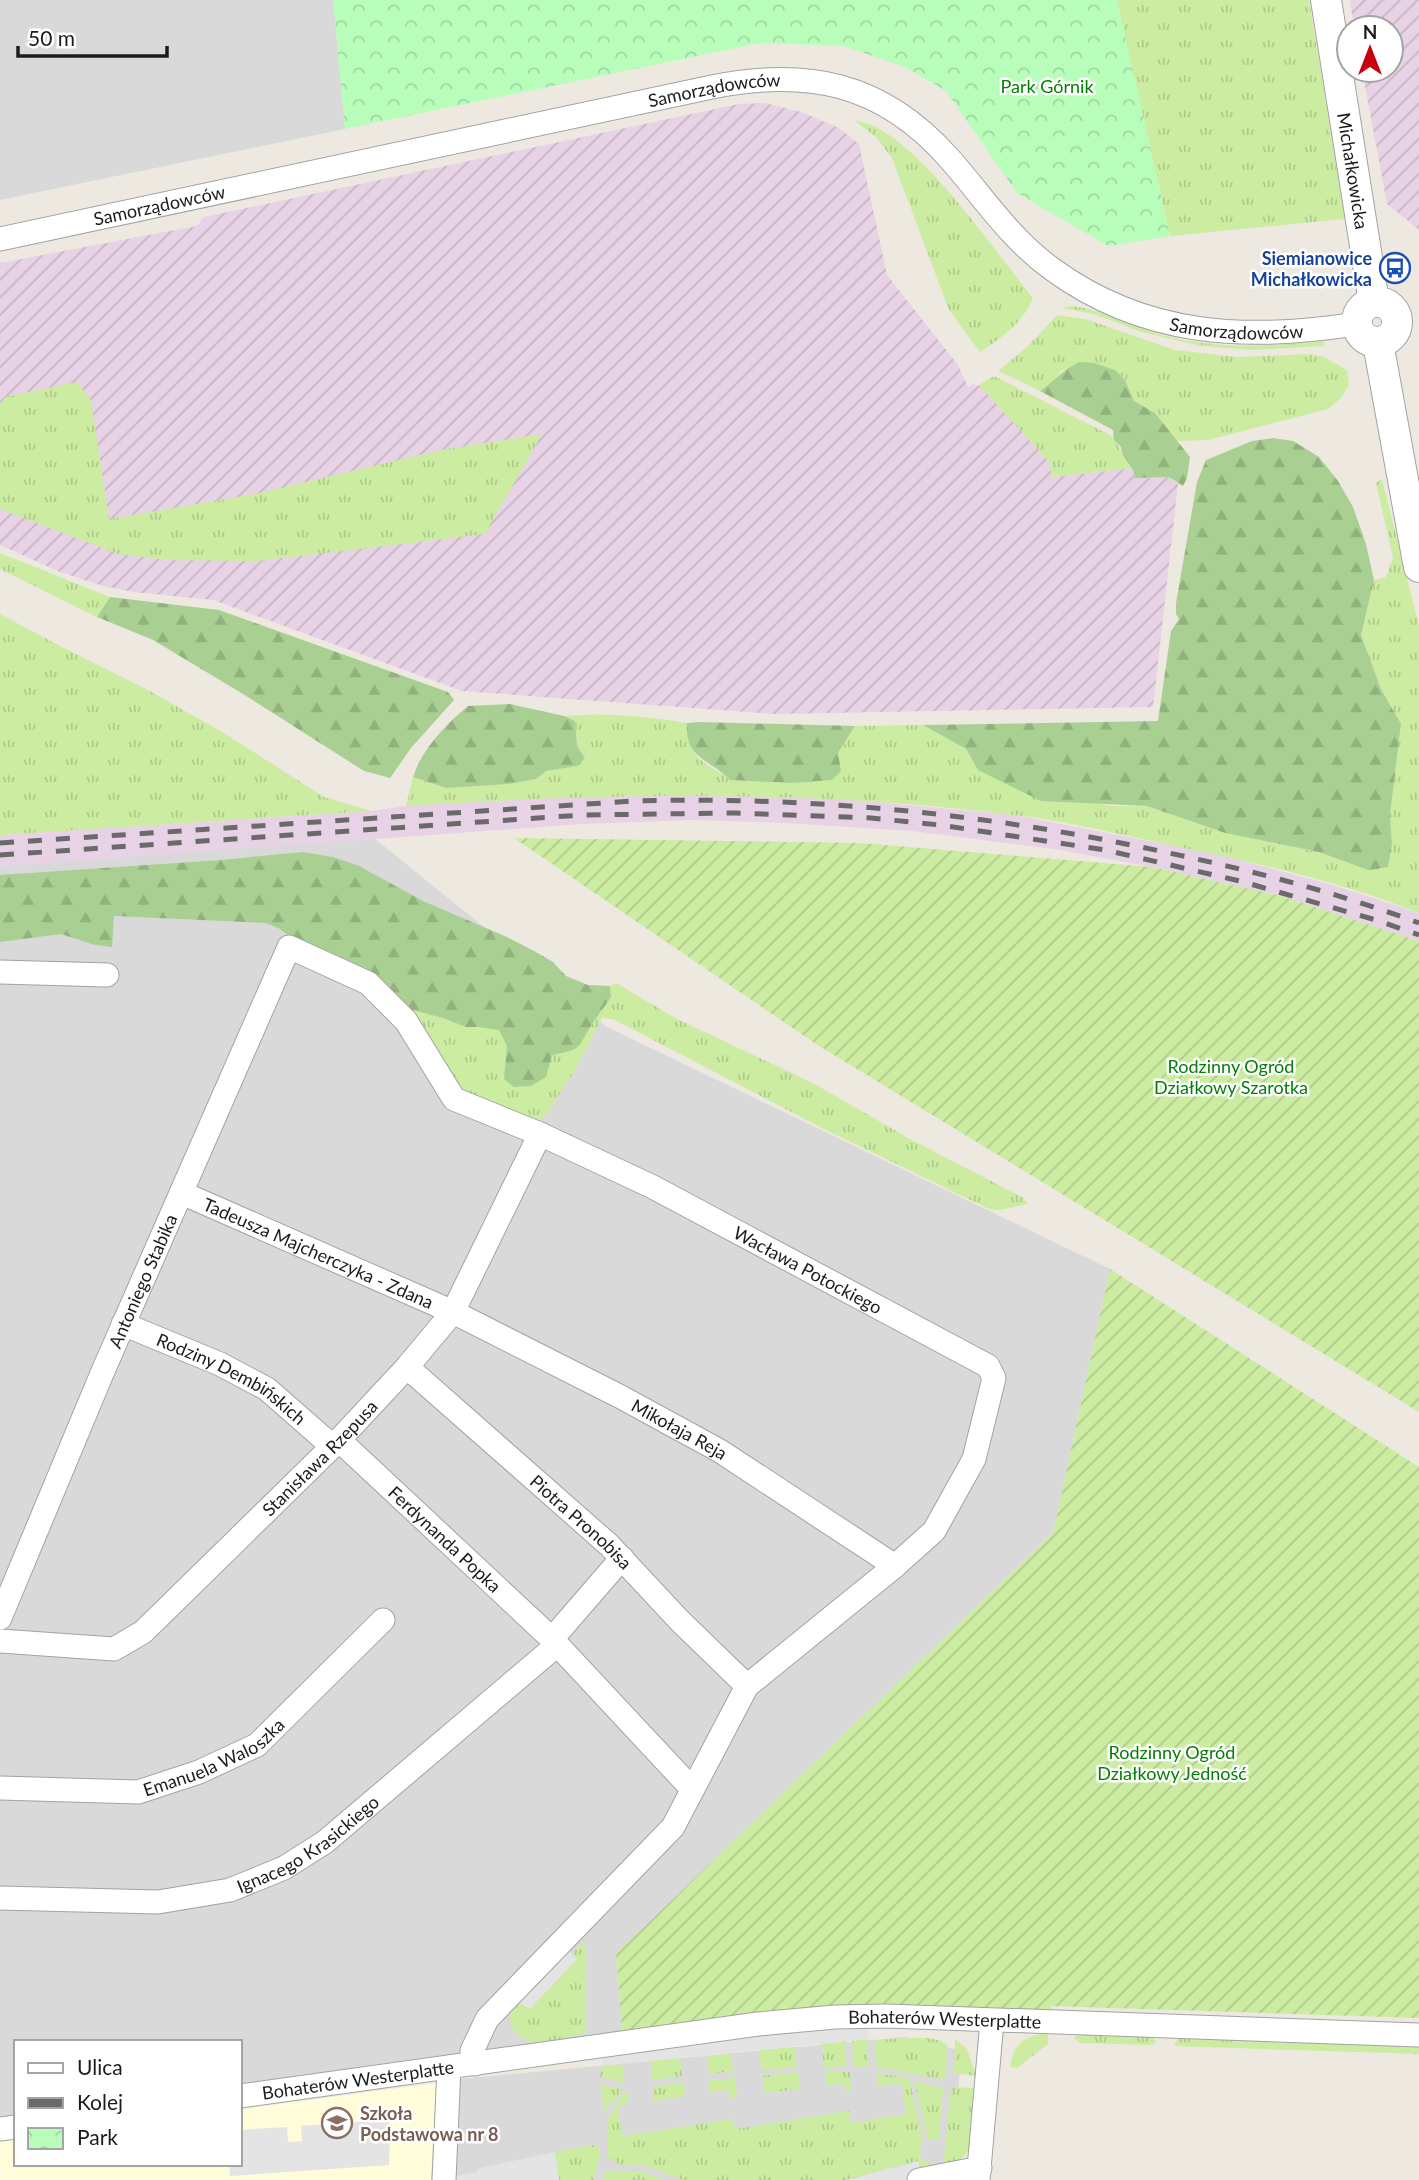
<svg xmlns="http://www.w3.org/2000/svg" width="1419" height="2180" font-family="Lato,sans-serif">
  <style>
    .residential { fill: #dad9d9 }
    .industrial { fill: url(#industrial-furrows) }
    .education { fill: #fffcd9 }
    .railway { fill: #e8d2e5 }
    .grass { fill: url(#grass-tufts) }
    .forest { fill: url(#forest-firs) }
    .park { fill: url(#park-crowns) }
    .garden { fill: url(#garden-furrows) }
    .parking { fill: #e4e4e4 }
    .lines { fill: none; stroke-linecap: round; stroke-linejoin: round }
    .minor-casing { stroke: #a3a3a3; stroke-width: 25 }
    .tertiary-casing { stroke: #a3a3a3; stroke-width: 32 }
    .minor { stroke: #fff; stroke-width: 23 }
    .tertiary { stroke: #fff; stroke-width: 30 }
    .rail { stroke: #6a6a6a; stroke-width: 5; stroke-dasharray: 14 14; stroke-linecap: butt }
    .labels { text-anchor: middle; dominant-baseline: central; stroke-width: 5; stroke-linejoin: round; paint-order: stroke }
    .park-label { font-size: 18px; fill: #047f06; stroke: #fff }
    .street-label { font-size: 18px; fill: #1c1c1c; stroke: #fff }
    .transit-label { font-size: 18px; font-weight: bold; fill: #164399; stroke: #fff; text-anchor: end }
    .education-label { font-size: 18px; font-weight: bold; fill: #785e54; stroke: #fff; text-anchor: start }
  </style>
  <defs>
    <pattern id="industrial-furrows" width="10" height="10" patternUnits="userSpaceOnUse" patternTransform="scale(1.75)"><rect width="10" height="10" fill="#e8d2e5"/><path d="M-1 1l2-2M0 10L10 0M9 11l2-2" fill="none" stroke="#c6b4c4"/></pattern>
    <pattern id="grass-tufts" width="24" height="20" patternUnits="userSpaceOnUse" patternTransform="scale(1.75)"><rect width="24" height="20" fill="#cceca2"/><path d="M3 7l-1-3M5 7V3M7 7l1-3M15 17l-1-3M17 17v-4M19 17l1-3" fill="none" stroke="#afca8b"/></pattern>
    <pattern id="forest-firs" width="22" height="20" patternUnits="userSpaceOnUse" patternTransform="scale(1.75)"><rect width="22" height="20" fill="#a9d092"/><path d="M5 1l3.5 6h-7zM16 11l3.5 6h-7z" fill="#91b27d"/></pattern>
    <pattern id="park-crowns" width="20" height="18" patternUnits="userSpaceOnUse" patternTransform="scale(1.75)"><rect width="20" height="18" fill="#b9fdba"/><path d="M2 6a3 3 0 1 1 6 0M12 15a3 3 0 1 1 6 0" fill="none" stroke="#9ed89f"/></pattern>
    <pattern id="garden-furrows" width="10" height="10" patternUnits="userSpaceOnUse" patternTransform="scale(1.75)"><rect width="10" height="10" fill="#cceca2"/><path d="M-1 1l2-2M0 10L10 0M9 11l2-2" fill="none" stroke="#afca8b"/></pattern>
  </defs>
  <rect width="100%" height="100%" fill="#eee9e0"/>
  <!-- residential -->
  <path class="residential" d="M0,0H333L345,129L0,200Z
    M374,838L607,1027L1110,1269L1053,1533L616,1954L622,2031L240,2085V2042H16V2116L0,2118V866Z
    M905,2037L962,2051L949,2180H431L436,2083L450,2080Z"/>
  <!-- industrial -->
  <path class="industrial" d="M1350,0H1419V230L1387,204L1362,70H1391V28H1354Z
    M765,103L801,112L839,128L859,144L887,275L958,365L968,387L973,384L981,386L1050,463L1052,477L1133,468L1135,478L1169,477L1178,484L1153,707L774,714L462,691L213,600L134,592L103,586L60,572L0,545V263L197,226L204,217L739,104Z"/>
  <!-- education -->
  <path class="education" d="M436,2083L431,2180H0V2139L16,2137V2164H240V2109Z"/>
  <!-- railway -->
  <path class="railway" d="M731,794L843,799L1015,815L1220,855L1333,885L1419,913V941L1281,896L1152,867L1054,849L912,831L787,823L693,820L583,824L0,866V835L371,811L406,806L550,797Z"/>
  <!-- grass -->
  <path class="grass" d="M1117,0H1309L1345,219L1170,236Z
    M855,121C909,123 998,256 1033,298C1024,322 1000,339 980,352L949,310L892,158L876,137Z
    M1071,306C1103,309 1132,327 1163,335C1217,350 1270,346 1324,341L1325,346L1252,350L1201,346L1141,332L1094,314L1061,308Z
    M1057,315L1085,319L1175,350L1237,357L1311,354L1324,357L1347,370L1349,385L1340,399L1328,409L1208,440L1177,441L1155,413L1134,401L1125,380L1115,370L1095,363L1061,371L1053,382L1040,391L998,371L1027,347Z
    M994,376L1114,437C1118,448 1125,458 1133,468L1052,477L1050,463L979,385Z
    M77,382L91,400L109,519L255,494L441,450L542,434L485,534L258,561L167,560L118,554L0,509V404L5,397Z
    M1382,479L1419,626V913C1340,881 1253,862 1169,845C1118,834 1065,821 1013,815C811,789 609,793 406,806L413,777L446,788L546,771L585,758L577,746L575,721L564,716C606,712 646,716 687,723C686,735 692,751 701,760C709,768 721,771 730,780L791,783L840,771L838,753L855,726L923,725L966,749L978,770L1109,806H1147L1225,833L1319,852L1368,870L1392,843L1390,815L1401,725L1381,689L1361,635L1374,580L1386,577L1393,558L1376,483Z
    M0,553L110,597L97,617L0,569Z
    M0,614L60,646L146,689L224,733L324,797L371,811L0,835Z
    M616,983L677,1019L813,1083L910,1139L1024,1198L1028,1204C1013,1206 1003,1212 989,1209L820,1127L613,1019L602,1018L575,1070L538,1127L461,1088L452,1079L405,1008L443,1018L465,1027L499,1029L507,1046L504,1079L546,1077L552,1055C582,1049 576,1050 591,1026C597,1016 605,1008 611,997L610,986Z
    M583,1942L586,1945V2033C565,2037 522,2054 511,2025C509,2018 509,2010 514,2004C527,1990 561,1970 577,1958L572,1954Z
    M1042,2034H1048V2044L1017,2068L1010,2067C1013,2047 1021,2037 1042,2034Z
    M1078,2034L1150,2036L1156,2041L1154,2044L1148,2045L1080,2043L1074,2038Z
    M1178,2038L1419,2046V2054L1174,2046Z
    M867,2039L869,2066L853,2067L852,2041Z
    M892,2039C909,2039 933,2034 947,2045L946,2079C922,2078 901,2069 877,2068L874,2041Z
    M955,2039L967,2049L976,2076L954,2073Z
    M845,2041L847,2066L824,2068L822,2044Z
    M794,2047L797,2067L761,2071L759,2050Z
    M731,2053L733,2071L709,2074L707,2056Z
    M680,2057L682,2076L652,2080L650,2061Z
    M622,2064L625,2083L600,2077L602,2066Z
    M798,2072L800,2089L765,2093L762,2076Z
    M825,2072H850L851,2090L846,2091L845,2083L827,2086Z
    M876,2073L909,2078L923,2139L919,2157L936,2167L922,2175L918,2161L845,2180H683L647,2166L620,2165L608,2157V2120L617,2103L627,2090L628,2104L618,2106L622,2136L733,2119L735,2129L849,2111L851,2123L906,2114L902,2083L878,2086Z
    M735,2078L737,2097L730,2098L729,2090L710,2093L709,2080Z
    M914,2081L943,2088L939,2140L928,2139Z
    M684,2083L685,2096L654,2101L653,2086Z
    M600,2084L623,2090L604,2111Z
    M951,2087L976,2088L970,2149L954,2167L943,2170Z
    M593,2145L601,2150L594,2180H559L555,2152Z
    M605,2171L645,2172L664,2180H603Z"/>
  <!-- forest -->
  <path class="forest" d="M1079,362L1095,363L1115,370L1125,380L1134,401L1155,413L1190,457L1187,478L1183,486L1169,477L1135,478C1133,462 1122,461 1121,447L1114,440L1113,430L1040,391C1056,380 1061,371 1079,362Z
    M1273,438L1293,441L1319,457L1338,481L1353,507L1366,544L1374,580L1361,635L1381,689L1401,724L1390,815L1392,843L1388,867L1368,870L1319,852L1225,833L1147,806L1041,801L978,770L966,749L923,725L1158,721L1171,631L1179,619L1176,614V603L1197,482L1206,460L1252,441Z
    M110,597L219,610L448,692L454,700L411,748L390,778L364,771L243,694L153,640L97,617Z
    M510,704L564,716L575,721L577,746L585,758L577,766L546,771L536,779L508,784L446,788L413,777C422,749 446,724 468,706Z
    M699,722L855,726L838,753L841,771L832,780L791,783L730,780C711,760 684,758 687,723Z
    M303,852L333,857L359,866L423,901L507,937L534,951L553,962L566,976L588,985L610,986L611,997C605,1007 597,1016 591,1026C576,1050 582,1049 552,1055L546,1077L531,1086L514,1087L504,1079L507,1046L499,1030L479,1027H466L443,1018L405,1008L293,939L280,929L266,923L114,916L112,947L95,945L61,934L0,942V875L221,860Z"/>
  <!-- park -->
  <path class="park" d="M333,0H1117L1170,236L1108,246L1017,193L946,91L905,67L843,46L760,43L345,129Z"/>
  <!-- garden -->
  <path class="garden" d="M514,838L860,843L1152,867L1281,896L1419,941V1412L816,1044Z
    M1110,1269L1419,1467V2018L1051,2006L1050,2013L622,2031L616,1954L1053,1533Z"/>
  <!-- parking -->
  <path class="parking" d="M567,1949L577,1959L530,2009L517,2002Z
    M868,2024L869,2039L602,2066L601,2053Z
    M389,2120L390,2134L389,2165L230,2176L229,2164H240V2130L287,2127L288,2142L302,2141L301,2126Z
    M555,2152L559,2180H457V2176L476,2172L480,2168Z
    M918,2161L923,2180H848Z"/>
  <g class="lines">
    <!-- minor casing -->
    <g class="minor-casing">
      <g id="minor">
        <path id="s1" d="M0,239L712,87C806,68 881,82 948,157C982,195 1009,238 1052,269C1145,337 1247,341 1356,324"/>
        <path d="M0,972L107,975"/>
        <path id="s2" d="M182,1193L453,1312L621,1397L720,1451L895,1566"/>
        <path id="s3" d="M123,1324L220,1364L267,1389L332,1446"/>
        <path id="s4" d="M407,1367L609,1545L679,1620L747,1686"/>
        <path id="s5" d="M339,1440L552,1639L692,1789"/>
        <path id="s6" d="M0,1618L103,1371L289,947L368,983L406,1021L454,1099L540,1134L653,1187L988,1366L994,1378L974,1459L934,1531L895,1566L747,1686L673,1827L487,2019L472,2051L475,2064"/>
        <path d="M552,1639L622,1558"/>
        <path id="s7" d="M0,1641L114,1649L143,1632L339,1440L407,1367L453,1312L540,1134"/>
        <path id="s8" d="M0,1788L138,1792L199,1772L257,1745L383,1620"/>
        <path id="s9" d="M0,1898L158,1902L230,1890L284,1868L325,1842L557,1645"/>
        <path id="s10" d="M240,2096L758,2024L835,2017L887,2016L1419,2035"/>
        <path d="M0,2129L16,2127"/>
        <path d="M444,2180L449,2067"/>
        <path d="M919,2180L980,2168"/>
        <path d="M978,2180L992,2021"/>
      </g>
    </g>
    <!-- tertiary casing -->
    <g class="tertiary-casing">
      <g id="tertiary">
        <path id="s11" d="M1326,0L1374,302"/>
        <circle cx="1377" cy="322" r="20"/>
        <path d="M1378,343L1419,567"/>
      </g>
    </g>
    <!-- minor -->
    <use href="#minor" class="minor"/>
    <!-- tertiary -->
    <use href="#tertiary" class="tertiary"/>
    <!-- rail -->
    <path class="rail" d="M0,843L633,801C815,796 991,814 1169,853C1254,871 1338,893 1419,923
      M0,855L582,815L736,813L871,818L940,825L1105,850L1240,881L1376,920L1419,935"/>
  </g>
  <!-- icons -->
  <defs>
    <g id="bus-ring" transform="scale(1.575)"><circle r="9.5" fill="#fff" stroke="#1a4fb4" stroke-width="1.5"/><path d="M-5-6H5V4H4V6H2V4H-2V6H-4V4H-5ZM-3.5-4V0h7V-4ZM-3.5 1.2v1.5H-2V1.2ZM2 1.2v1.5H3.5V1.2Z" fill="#1a4fb4"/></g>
    <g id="school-ring" transform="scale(1.575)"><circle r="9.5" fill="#fff" stroke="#8d6e63" stroke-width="1.5"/><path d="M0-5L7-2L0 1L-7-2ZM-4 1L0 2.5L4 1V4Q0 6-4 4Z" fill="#8d6e63"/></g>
  </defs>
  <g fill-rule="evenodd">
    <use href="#bus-ring" x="1395" y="268"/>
    <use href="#school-ring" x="337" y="2123"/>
  </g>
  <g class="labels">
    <!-- park labels -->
    <g class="park-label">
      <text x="1047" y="86">Park Górnik</text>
      <text x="1231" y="1066">Rodzinny Ogród<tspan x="1231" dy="21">Działkowy Szarotka</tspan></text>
      <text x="1172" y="1752">Rodzinny Ogród<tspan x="1172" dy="21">Działkowy Jedność</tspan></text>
    </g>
    <!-- street labels -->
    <g class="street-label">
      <text stroke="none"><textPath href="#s1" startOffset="730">Samorządowców</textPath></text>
      <text stroke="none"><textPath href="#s11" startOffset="173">Michałkowicka</textPath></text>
      <text stroke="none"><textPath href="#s1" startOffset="163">Samorządowców</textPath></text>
      <text stroke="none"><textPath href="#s1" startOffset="1339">Samorządowców</textPath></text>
      <text stroke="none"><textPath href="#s2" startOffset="149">Tadeusza Majcherczyka - Zdana</textPath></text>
      <text stroke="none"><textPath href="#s6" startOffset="1356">Wacława Potockiego</textPath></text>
      <text stroke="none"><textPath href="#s6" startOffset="366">Antoniego Stabika</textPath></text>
      <text stroke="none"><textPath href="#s3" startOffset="122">Rodziny Dembińskich</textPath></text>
      <text stroke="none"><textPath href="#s2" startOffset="551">Mikołaja Reja</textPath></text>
      <text stroke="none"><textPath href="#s7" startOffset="396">Stanisława Rzepusa</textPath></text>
      <text stroke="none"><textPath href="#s4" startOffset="233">Piotra Pronobisa</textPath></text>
      <text stroke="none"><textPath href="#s5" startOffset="145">Ferdynanda Popka</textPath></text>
      <text stroke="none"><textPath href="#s8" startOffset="222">Emanuela Waloszka</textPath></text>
      <text stroke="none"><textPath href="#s9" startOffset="322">Ignacego Krasickiego</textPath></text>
      <text stroke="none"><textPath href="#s10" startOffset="710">Bohaterów Westerplatte</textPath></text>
      <text stroke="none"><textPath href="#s10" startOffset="119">Bohaterów Westerplatte</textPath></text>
    </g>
    <!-- transit labels -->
    <g class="transit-label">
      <text x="1372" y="258">Siemianowice<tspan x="1372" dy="21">Michałkowicka</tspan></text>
    </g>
    <!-- education labels -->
    <g class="education-label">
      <text x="360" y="2113">Szkoła<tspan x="360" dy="21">Podstawowa nr 8</tspan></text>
    </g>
  </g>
  <!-- legend -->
  <rect x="14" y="2040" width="228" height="126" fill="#ffffff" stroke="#a4a4a4" stroke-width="2"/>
  <rect x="28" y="2063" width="35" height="10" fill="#ffffff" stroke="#a4a4a4" stroke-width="2"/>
  <text x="77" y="2075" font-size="21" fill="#1c1c1c">Ulica</text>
  <rect x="28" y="2098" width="35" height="10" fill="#6a6a6a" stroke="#a4a4a4" stroke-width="2"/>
  <text x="77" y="2110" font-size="21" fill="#1c1c1c">Kolej</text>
  <rect x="28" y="2128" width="35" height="21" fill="url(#park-crowns)" stroke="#a4a4a4" stroke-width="2"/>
  <text x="77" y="2145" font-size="21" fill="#1c1c1c">Park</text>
  <!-- north arrow -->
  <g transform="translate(1370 49)"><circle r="33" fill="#ffffff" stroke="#a4a4a4" stroke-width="2"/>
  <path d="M0-5L12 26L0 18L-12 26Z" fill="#c8000e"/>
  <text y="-10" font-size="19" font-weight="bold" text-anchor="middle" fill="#1c1c1c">N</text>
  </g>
  <!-- scale -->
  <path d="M18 46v10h149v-10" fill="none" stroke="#1c1c1c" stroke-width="3.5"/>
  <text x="28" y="46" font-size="21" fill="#1c1c1c" stroke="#ffffff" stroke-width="5" paint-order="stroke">50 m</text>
</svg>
